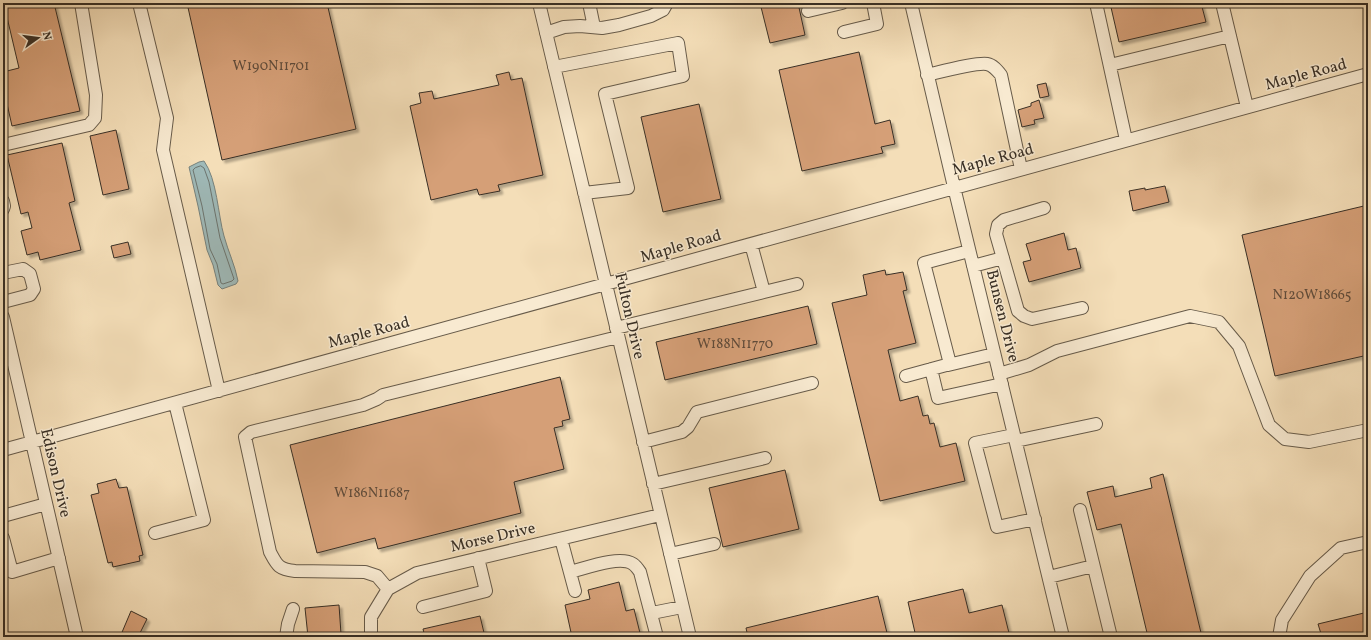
<svg xmlns="http://www.w3.org/2000/svg" width="1371" height="640" font-family="Vollkorn,serif">
  <style>
    .water { fill: #9fbab9; stroke: #76827e }
    .lines { fill: none; stroke-linecap: round; stroke-linejoin: round }
    .shore { stroke: #6c746f; stroke-width: 1 }
    .building { fill: #d59f77; stroke: #382f25; filter: url(#shadow) }
    .minor-casing { stroke: #675b4a; stroke-width: 14 }
    .minor { stroke: #f8ead1; stroke-width: 12 }
    .labels { text-anchor: middle; dominant-baseline: central; stroke-width: 3; stroke-linejoin: round; paint-order: stroke }
    .number-label { font-size: 14px; fill: #5f4b3a }
    .street-label { font-size: 16px; fill: #382f25; stroke: #f8ead1 }
  </style>
  <defs>
    <filter id="shadow"><feDropShadow dx="3" dy="3" stdDeviation="1" flood-color="#0004"/></filter>
  </defs>
  <rect width="100%" height="100%" fill="#f4deb8"/>
  <filter id="stains"><feTurbulence type="fractalNoise" baseFrequency=".005" numOctaves="4"/><feColorMatrix values="0 0 0 0 .2 0 0 0 0 .09 0 0 0 0 .02 0 0 0 .5 -.17"/></filter>
  <radialGradient id="worn" r=".72"><stop offset=".6" stop-color="#630" stop-opacity="0"/><stop offset="1" stop-color="#630" stop-opacity=".3"/></radialGradient>
  <!-- water -->
  <path class="water" d="M204,161C217,179 218,215 224,236C228,251 235,265 238,281L236,284L222,289L218,285L213,265L207,250L198,206L189,167L199,162Z"/>
  <g class="lines">
    <!-- shore -->
    <path class="shore" d="M201,166L204,168L209,182L220,238L234,279L232,281L223,284L221,283L217,264L210,249L202,206L193,170L195,168Z"/>
  </g>
  <!-- building -->
  <path class="building" d="M3,3H54L80,111L12,126L3,86V72L19,68L6,13L3,14Z
    M187,3H327L356,129L222,160Z
    M760,3H798L805,35L770,43Z
    M1110,3H1201L1206,22L1119,42Z
    M859,52L875,124L890,120L895,144L881,147L883,153L802,171L779,70Z
    M509,72L511,80L522,78L543,175L498,185L500,191L479,195L477,189L431,200L410,106L421,103L419,93L432,91L434,99L499,85L496,75Z
    M1046,83L1049,96L1040,98L1037,85Z
    M1039,100L1044,118L1034,120L1035,124L1022,127L1018,110L1031,106V103Z
    M699,104L721,199L663,212L641,117Z
    M116,130L129,189L103,195L90,136Z
    M62,143L75,201L69,203L81,250L40,260L38,252L27,255L21,231L32,228L28,212L21,214L7,155Z
    M1165,186L1169,202L1133,211L1129,191L1145,188V190Z
    M1368,205V355L1275,376L1242,235Z
    M1064,233L1068,250L1076,248L1081,268L1029,282L1023,262L1031,260L1026,244Z
    M128,242L131,254L114,258L111,246Z
    M885,270L886,275L903,272L907,290L903,291L916,343L888,350L900,401L918,396L923,416L928,415L930,424L934,423L940,447L956,443L965,481L880,501L832,303L867,295L863,275Z
    M808,306L817,344L665,380L656,342Z
    M560,377L570,419L562,421L563,426L554,428L564,469L514,482L521,513L378,549L375,538L317,553L290,445Z
    M785,470L799,529L723,547L709,488Z
    M1163,474L1202,637H1148L1121,524L1097,530L1087,492L1113,486L1115,497L1152,488L1150,478Z
    M116,479L119,488L127,487L143,555L139,556L140,561L113,567L112,562L108,563L91,495L99,493L97,484Z
    M619,582L626,611L634,609L641,637H572L565,605L590,599L588,590Z
    M963,589L969,613L1002,605L1010,637H916L908,602Z
    M878,596L888,637H748L746,628Z
    M339,605L341,634L308,637L305,608Z
    M131,611L147,619L138,637H120Z
    M1368,612V637H1322L1318,624Z
    M480,616L485,637H425L423,629Z"/>
  <g class="lines">
    <!-- minor casing -->
    <g class="minor-casing">
      <path id="minor" d="M139,3L167,118L163,150L219,391
        M539,3L690,637
        M589,3L594,27
        M911,3L954,187L1063,637
        M1096,3L1126,140
        M1222,3L1247,107
        M808,11L842,3
        M844,32L877,24L873,3
        M546,33L564,27L580,26L602,28L619,25L651,16L663,10L667,3
        M1110,65L1230,36
        M554,67L678,43L683,76L605,94L628,188L584,193
        M927,75C940,72 976,62 987,64C993,65 997,70 1001,75L1021,169
        M3,145L89,125L95,118L96,95L81,3
        M3,201L4,206L3,209
        M1044,208L1004,220L998,225L996,234L1018,311L1024,316L1032,319L1082,308
        M973,266L1003,258
        M3,273L23,269L30,274L34,289L30,295L3,302
        M764,292L797,284
        M3,317L77,637
        M616,328L764,292L751,244
        M948,365L994,354
        M931,369L938,398L1002,384
        M999,374L1029,365L1057,351L1190,316L1219,322L1239,346L1269,425L1285,439L1309,442L1368,430
        M906,376L950,364L924,263L969,251
        M1014,435L975,443L997,527L1035,519
        M1016,441L1096,424
        M643,442L682,432L688,427L697,412L812,383
        M3,450L1368,74
        M653,484L765,458
        M1080,510L1111,637
        M3,516L46,504
        M155,533L204,520L175,403
        M3,538L12,572L59,558
        M561,539L575,591
        M670,554L714,544
        M570,572C586,568 620,555 633,564C636,566 638,569 640,572L657,637
        M1049,577L1093,566
        M388,589L377,576L365,572L295,571C278,569 277,565 270,552L245,437L251,432L363,405L377,399L383,395L618,337
        M423,607L486,591L478,558
        M652,613L682,607
        M286,637L288,624L293,609
        M371,637V617L388,589L417,573L660,515
        M1279,637L1282,620L1310,576L1341,548L1368,542"/>
    </g>
    <!-- minor -->
    <use href="#minor" class="minor"/>
  </g>
  <g class="labels">
    <!-- number labels -->
    <g class="number-label">
      <text x="271" y="66">W190N11701</text>
      <text x="1312" y="295">N120W18665</text>
      <text x="735" y="344">W188N11770</text>
      <text x="372" y="493">W186N11687</text>
    </g>
    <!-- street labels -->
    <g class="street-label">
      <text transform="translate(1306 75) rotate(-15)">Maple Road</text>
      <text transform="translate(993 160) rotate(-15)">Maple Road</text>
      <text transform="translate(681 247) rotate(-16)">Maple Road</text>
      <text transform="translate(629 316) rotate(77)">Fulton Drive</text>
      <text transform="translate(1002 316) rotate(76)">Bunsen Drive</text>
      <text transform="translate(369 333) rotate(-15)">Maple Road</text>
      <text transform="translate(55 473) rotate(77)">Edison Drive</text>
      <text transform="translate(493 538) rotate(-13)">Morse Drive</text>
    </g>
  </g>
  <!-- margin -->
  <rect width="1371" height="640" fill="none" stroke="#f4deb8" stroke-width="16"/>
  <rect x="4" y="4" width="1363" height="632" fill="none" stroke="#382f25" stroke-width="2"/>
  <rect x="8" y="8" width="1355" height="624" fill="none" stroke="#382f25"/>
  <!-- north arrow -->
  <g transform="translate(38 38) rotate(76)" stroke="#f8ead1" stroke-width="3" paint-order="stroke">
  <path d="M0-3L7 15L0 10L-7 15Z" fill="#382f25"/>
  <text y="-6" font-size="11" font-weight="bold" text-anchor="middle" fill="#382f25">N</text>
  </g>
  <rect width="100%" height="100%" filter="url(#stains)"/>
  <rect width="100%" height="100%" fill="url(#worn)"/>
</svg>
